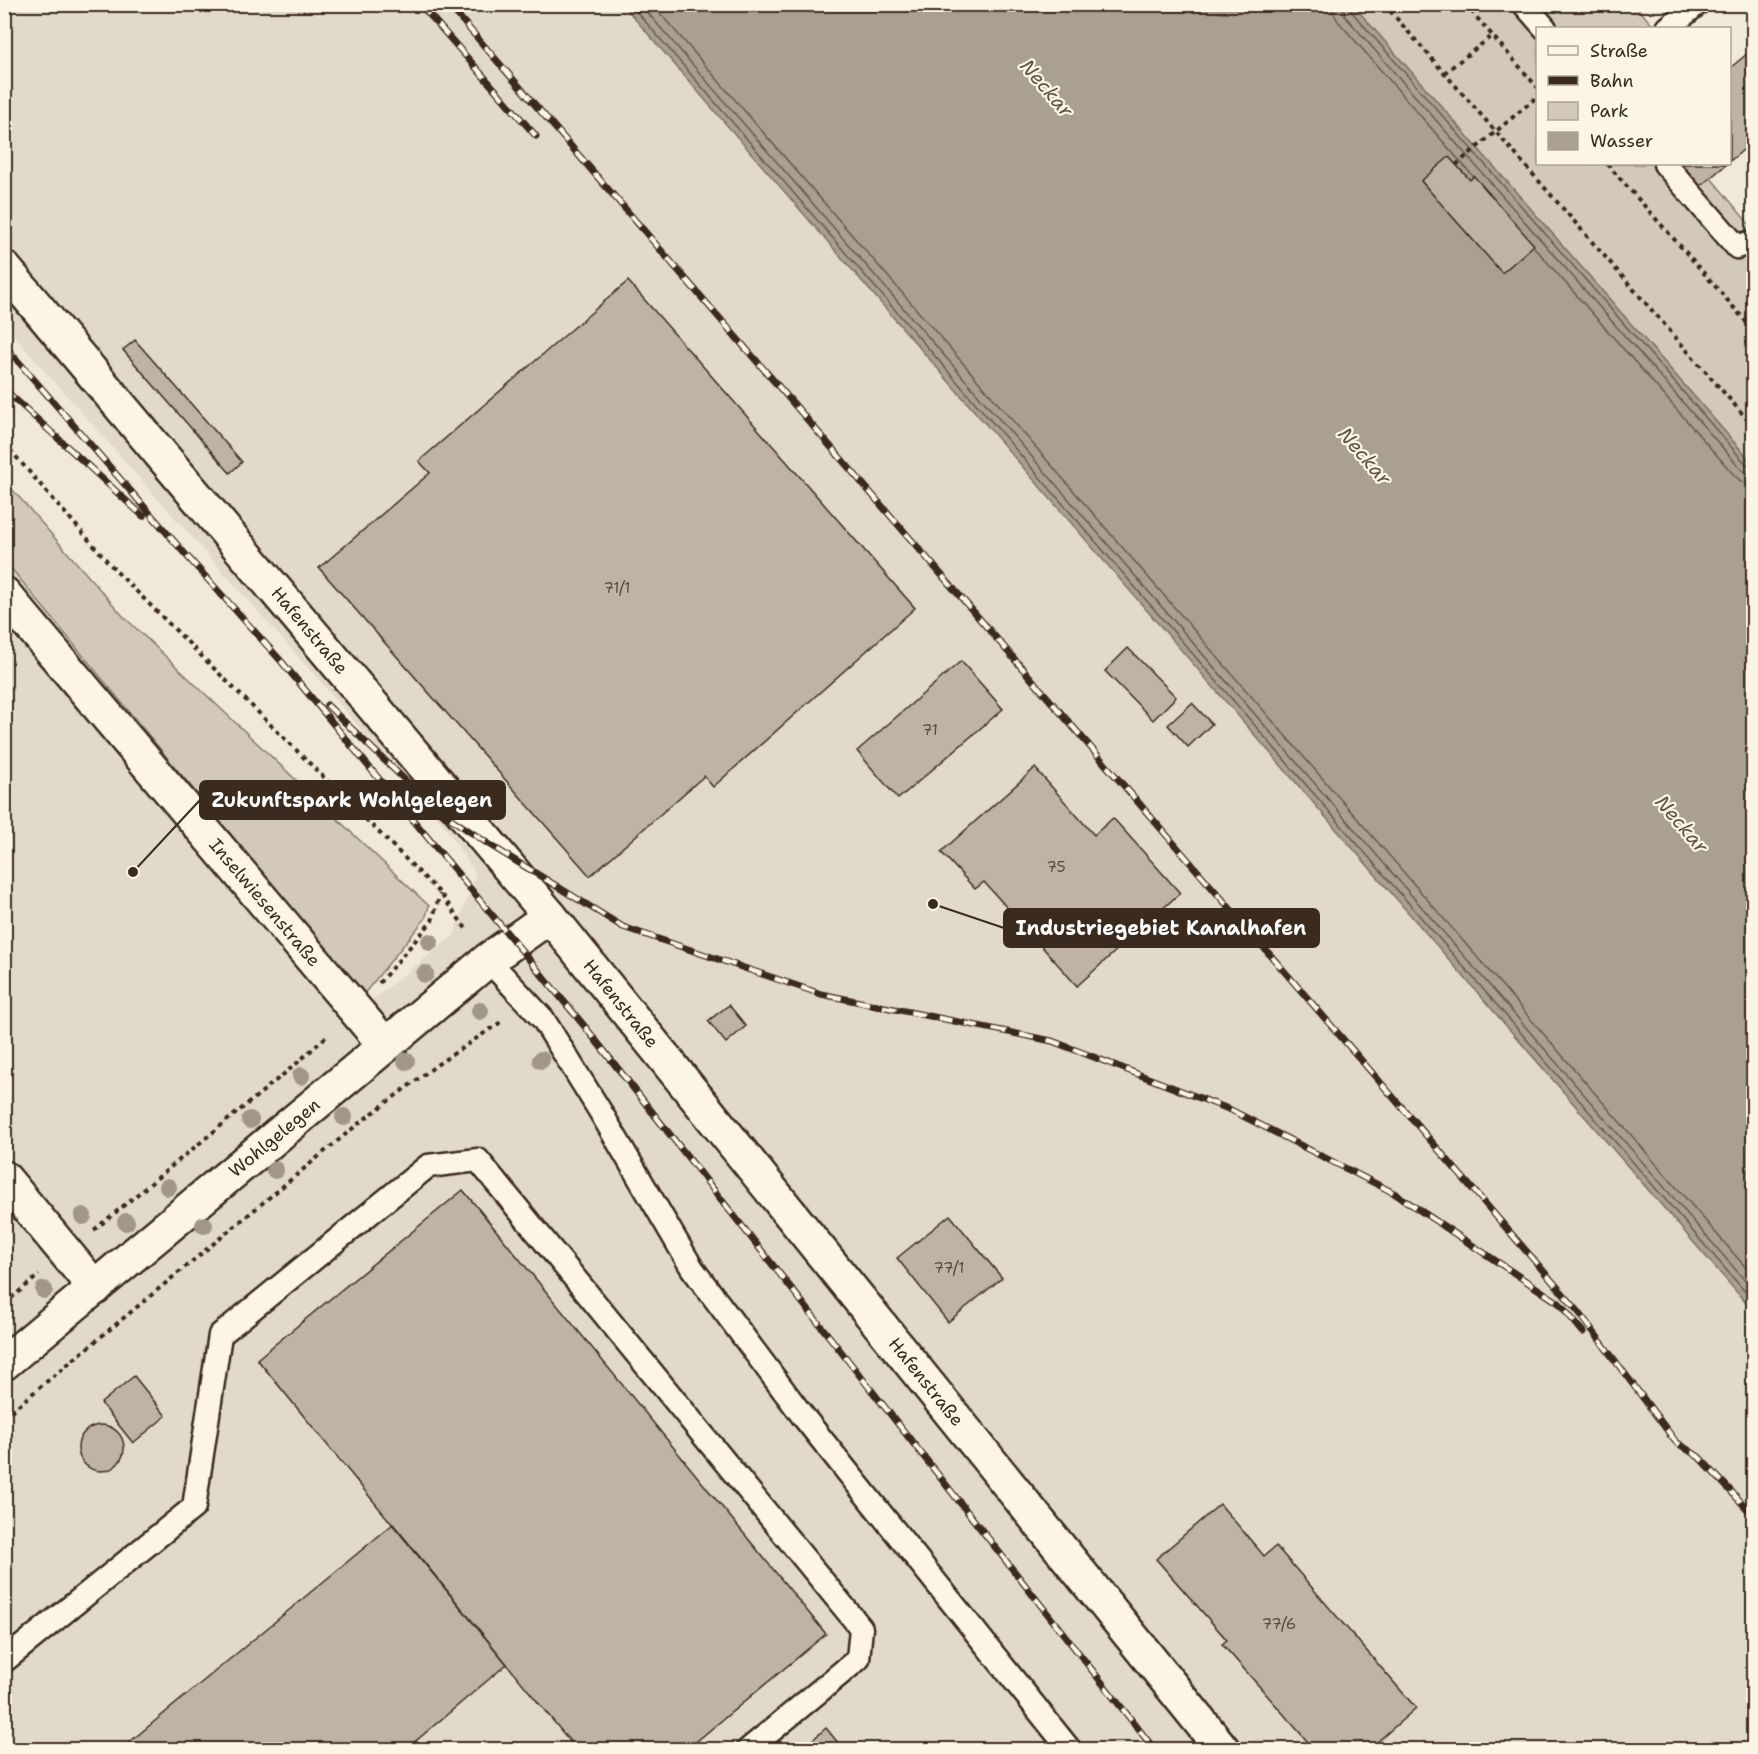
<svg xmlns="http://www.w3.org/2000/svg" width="1758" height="1754" font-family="'Shantell Sans',sans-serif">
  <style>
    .built { fill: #e1d9c9 }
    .green { fill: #d2c9ba; stroke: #867a6c; stroke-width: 1.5 }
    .water { fill: #aaa091; stroke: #7e7163; stroke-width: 1.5 }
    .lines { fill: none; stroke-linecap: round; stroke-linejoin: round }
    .shore { stroke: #67594c; stroke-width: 1.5 }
    .building { fill: #beb3a4; stroke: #3b2a1e; stroke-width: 1.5 }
    .service-casing { stroke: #3b2a1e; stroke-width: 27 }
    .minor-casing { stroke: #3b2a1e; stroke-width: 38 }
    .secondary-casing { stroke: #3b2a1e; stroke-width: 38 }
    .path { stroke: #3b2a1e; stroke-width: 4; stroke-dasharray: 4.5 4.5; stroke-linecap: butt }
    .service { stroke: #fcf5e5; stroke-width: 22 }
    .minor { stroke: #fcf5e5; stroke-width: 33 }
    .secondary { stroke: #fcf5e5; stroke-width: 33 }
    .rail-casing { stroke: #3b2a1e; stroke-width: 7 }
    .rail { stroke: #fcf5e5; stroke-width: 4.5; stroke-dasharray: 14; stroke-linecap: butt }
    .path-bridge { stroke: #3b2a1e; stroke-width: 4; stroke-dasharray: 4.5 4.5; stroke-linecap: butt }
    .tree { fill: #a19688 }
    .labels { text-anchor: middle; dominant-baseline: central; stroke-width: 4.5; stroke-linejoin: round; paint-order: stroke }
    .number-label { font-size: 15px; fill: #5c4c40 }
    .street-label { font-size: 18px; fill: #3b2a1e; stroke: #fcf5e5 }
    .water-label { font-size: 20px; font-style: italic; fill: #625346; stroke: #fcf5e5 }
    .leader { fill: none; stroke: #3b2a1e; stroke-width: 2 }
    .callout-dot { fill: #3b2a1e; stroke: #fcf5e5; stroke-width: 2 }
    .callout { fill: #3b2a1e; stroke: #3b2a1e; stroke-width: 2 }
    .callout-label { font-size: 20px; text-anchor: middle; font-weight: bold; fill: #fff }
  </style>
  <rect width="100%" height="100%" fill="#f0e9d9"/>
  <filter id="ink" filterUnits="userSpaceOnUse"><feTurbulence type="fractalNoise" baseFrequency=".0167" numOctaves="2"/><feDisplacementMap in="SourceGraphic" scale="12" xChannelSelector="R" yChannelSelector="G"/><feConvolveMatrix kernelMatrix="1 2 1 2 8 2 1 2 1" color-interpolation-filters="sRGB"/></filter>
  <g filter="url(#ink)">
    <!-- built -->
    <path class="built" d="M5,5H623L1753,1311V1749H5L4,561L363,995L343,1023L454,935L476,874L445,827L323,685L5,326Z"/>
    <!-- green -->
    <path class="green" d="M1353,5H1635L1655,28H1538V164H1668L1710,177L1749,224L1753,220V464Z
      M4,480L123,616L429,906L425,919L363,995L5,561Z"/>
    <!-- water -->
    <path class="water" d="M623,5H1353L1753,464V1311Z"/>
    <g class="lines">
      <!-- shore -->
      <path class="shore" d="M630,4L1754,1302
        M640,4L1754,1291
        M652,4L1754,1277
        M1333,4V12L1338,21L1472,175
        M1342,4L1345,16L1741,469L1746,473L1754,475
        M1349,4L1351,11L1746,464L1754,467
        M1534,247L1735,476L1742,482L1754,484"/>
    </g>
    <!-- building -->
    <path class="building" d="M1754,48V141L1730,161V68Z
      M1449,157L1470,180L1474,176L1534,245L1502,273L1421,181Z
      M1668,164H1727L1692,193Z
      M628,281L915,608L713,787L704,776L590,876L319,568L430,473L419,461Z
      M135,340L242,462L230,473L123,350Z
      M1128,648L1176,697L1153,720L1105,671Z
      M961,661L1003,709L898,799L857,751Z
      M1192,703L1212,724L1188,747L1168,725Z
      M1035,768L1094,835L1113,818L1180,893L1077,986L984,882L975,889L941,852Z
      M729,1005L746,1026L726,1043L708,1021Z
      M463,1190L826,1634L686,1750H577L257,1359Z
      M950,1215L1002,1278L948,1322L897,1258Z
      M134,1376L166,1416L133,1443L101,1403Z
      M78 1448a23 23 0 1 1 46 0a23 23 0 1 1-46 0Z
      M1220,1504L1264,1556L1276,1546L1416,1708L1368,1750H1315L1222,1644L1227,1640L1156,1559Z
      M393,1524L507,1664L405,1750H120Z
      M826,1728L844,1750H801Z"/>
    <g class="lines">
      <!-- service casing -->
      <g class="service-casing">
        <path id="service" d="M1524,4L1545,28
          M1668,28L1697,4
          M1665,164L1737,247L1754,241
          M488,960L543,1019L600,1111L692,1268L802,1415L1070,1750
          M4,1661L194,1507L220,1335L428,1166L478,1160L861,1628L858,1659L748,1750"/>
      </g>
      <!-- minor casing -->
      <g class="minor-casing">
        <g id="minor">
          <path id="s1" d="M4,594L385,1045"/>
          <path d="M4,1178L95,1288"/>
          <path id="s2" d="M4,1363L488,960L550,916"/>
        </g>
      </g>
      <!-- secondary casing -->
      <g class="secondary-casing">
        <g id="secondary">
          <path id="s3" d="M4,268L550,916L1223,1750"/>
        </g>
      </g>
      <!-- path -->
      <path class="path" d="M1384,4L1754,427
        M1465,4L1538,88
        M1444,73L1492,36
        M1607,164L1690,257L1754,331
        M4,443L116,571L440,893L467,930
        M379,983L432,921L440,894
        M94,1230L296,1064L328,1035
        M4,1304L39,1275
        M4,1417L358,1124L438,1064L504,1020"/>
      <!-- service -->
      <use href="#service" class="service"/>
      <!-- minor -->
      <use href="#minor" class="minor"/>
      <!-- secondary -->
      <use href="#secondary" class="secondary"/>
      <!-- rail casing -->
      <g class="rail-casing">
        <path id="rail" d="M420,4L536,136
          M448,4L1578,1311L1676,1442
          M4,345L186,555L281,661L586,1028L1155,1750
          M4,389L143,516
          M327,705L432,806L490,845L623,927L821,994L1052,1041L1231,1110L1394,1193L1559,1303L1583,1332
          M1670,1435L1676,1442L1699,1457L1754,1516"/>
      </g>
      <!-- rail -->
      <use href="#rail" class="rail"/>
      <!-- path-bridge -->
      <path class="path-bridge" d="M1456,165L1538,96"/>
    </g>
    <!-- trees -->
    <g class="tree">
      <circle cx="430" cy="942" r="9"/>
      <circle cx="425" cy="974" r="9"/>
      <circle cx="480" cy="1011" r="9"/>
      <circle cx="541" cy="1060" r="9"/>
      <circle cx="406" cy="1061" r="9"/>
      <circle cx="301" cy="1076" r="9"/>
      <circle cx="344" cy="1117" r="9"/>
      <circle cx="250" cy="1120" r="9"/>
      <circle cx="275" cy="1170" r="9"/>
      <circle cx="168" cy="1187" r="9"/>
      <circle cx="83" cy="1216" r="9"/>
      <circle cx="126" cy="1222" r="9"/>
      <circle cx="204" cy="1225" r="9"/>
      <circle cx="44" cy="1290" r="9"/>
    </g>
  </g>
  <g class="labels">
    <!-- number labels -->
    <g class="number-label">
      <text x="617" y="588">71/1</text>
      <text x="930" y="730">71</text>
      <text x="1056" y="867">75</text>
      <text x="949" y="1268">77/1</text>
      <text x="1279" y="1624">77/6</text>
    </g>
    <!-- street labels -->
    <g class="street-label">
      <text stroke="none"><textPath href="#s3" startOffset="474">Hafenstraße</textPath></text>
      <text stroke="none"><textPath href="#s1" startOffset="404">Inselwiesenstraße</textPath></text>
      <text stroke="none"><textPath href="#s3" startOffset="960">Hafenstraße</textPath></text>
      <text stroke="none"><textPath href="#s2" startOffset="352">Wohlgelegen</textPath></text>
      <text stroke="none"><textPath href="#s3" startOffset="1446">Hafenstraße</textPath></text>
    </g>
    <!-- water labels -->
    <g class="water-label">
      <text transform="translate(1047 88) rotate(49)">Neckar</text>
      <text transform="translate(1365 456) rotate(49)">Neckar</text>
      <text transform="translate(1682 824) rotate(49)">Neckar</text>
    </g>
  </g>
  <!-- callouts -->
  <path class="leader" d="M133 872L200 800M933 904L1004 928"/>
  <g class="callout-dot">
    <circle cx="133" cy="872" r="6"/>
    <circle cx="933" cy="904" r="6"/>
  </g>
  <g class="callout">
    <rect x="200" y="781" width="305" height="38" rx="6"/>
    <rect x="1004" y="909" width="315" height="38" rx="6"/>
  </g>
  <g class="callout-label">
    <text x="352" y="807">Zukunftspark Wohlgelegen</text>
    <text x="1161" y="935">Industriegebiet Kanalhafen</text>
  </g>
  <!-- margin -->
  <rect width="1758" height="1754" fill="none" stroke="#fcf5e5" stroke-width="24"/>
  <rect x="12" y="12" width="1734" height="1730" fill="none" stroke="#3b2a1e" stroke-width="2" filter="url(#ink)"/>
  <!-- legend -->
  <rect x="1536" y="27" width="195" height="138" fill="#fcf5e5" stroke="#afa495" stroke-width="1.5"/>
  <rect x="1548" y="46" width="30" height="9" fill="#fcf5e5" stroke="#afa495" stroke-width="1.5"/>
  <text x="1590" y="57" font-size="18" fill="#3b2a1e">Straße</text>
  <rect x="1548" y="76" width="30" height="9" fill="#3b2a1e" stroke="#afa495" stroke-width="1.5"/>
  <text x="1590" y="87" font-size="18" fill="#3b2a1e">Bahn</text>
  <rect x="1548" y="102" width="30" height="18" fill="#d2c9ba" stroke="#afa495" stroke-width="1.5"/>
  <text x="1590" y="117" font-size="18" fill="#3b2a1e">Park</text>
  <rect x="1548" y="132" width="30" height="18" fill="#aaa091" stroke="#afa495" stroke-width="1.5"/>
  <text x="1590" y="147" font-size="18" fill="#3b2a1e">Wasser</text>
</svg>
